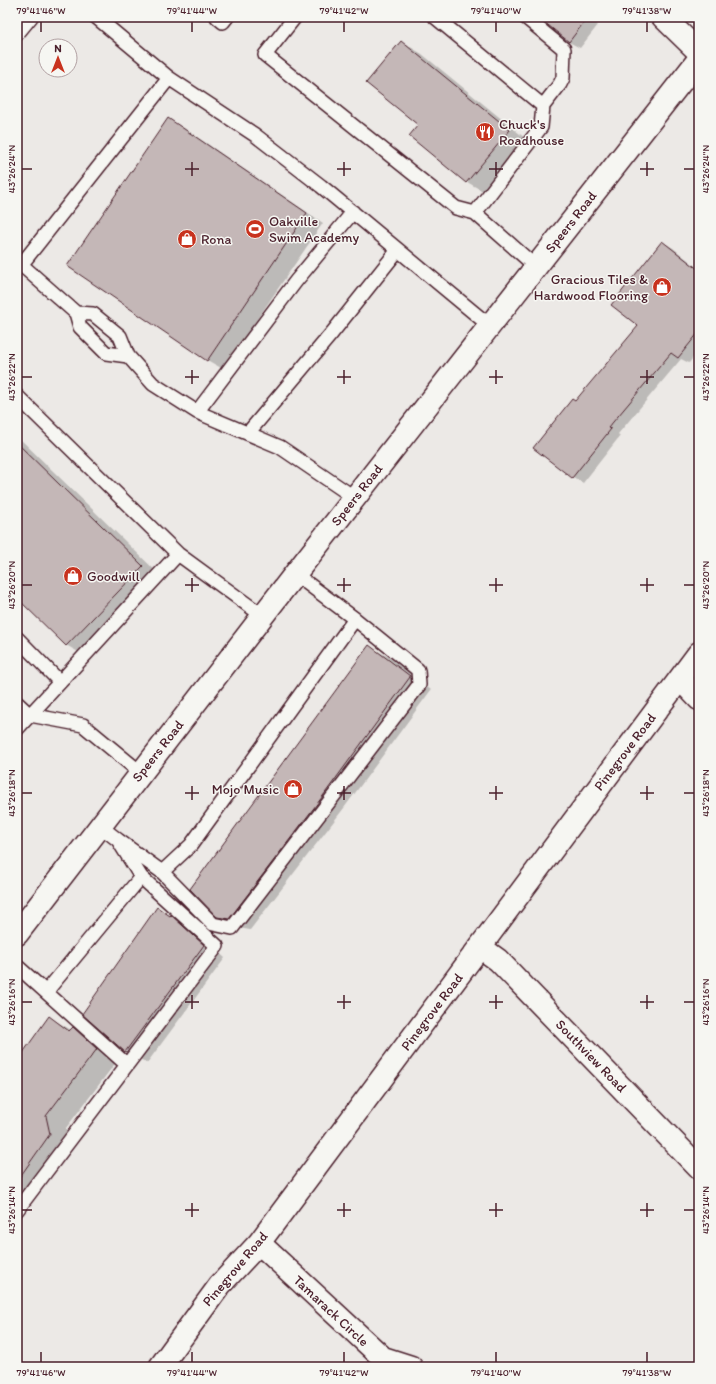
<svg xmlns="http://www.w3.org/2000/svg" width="716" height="1384" font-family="Itim,sans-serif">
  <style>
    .shadow { fill: #0003 }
    .building { fill: #c4b7b7; stroke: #4a1f2b }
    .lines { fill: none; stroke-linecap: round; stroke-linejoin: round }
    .lane-casing { stroke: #4a1f2b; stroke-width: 16 }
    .street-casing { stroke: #4a1f2b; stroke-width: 25 }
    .secondary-casing { stroke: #4a1f2b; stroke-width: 25 }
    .lane { stroke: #f6f6f2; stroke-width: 13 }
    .street { stroke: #f6f6f2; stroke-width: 22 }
    .secondary { stroke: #f6f6f2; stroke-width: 22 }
    .ticks { fill: none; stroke: #4a1f2b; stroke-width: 1.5 }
    .labels { text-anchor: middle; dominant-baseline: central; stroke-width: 3; stroke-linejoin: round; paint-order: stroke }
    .poi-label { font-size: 14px; fill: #4a1f2b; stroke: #f6f6f2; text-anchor: start }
    .street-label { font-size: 14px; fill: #4a1f2b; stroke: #f6f6f2 }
    .neatline { fill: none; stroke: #4a1f2b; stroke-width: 1.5 }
    .ticks-label { font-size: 10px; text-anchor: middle; fill: #4a1f2b }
  </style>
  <rect width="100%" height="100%" fill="#ece9e6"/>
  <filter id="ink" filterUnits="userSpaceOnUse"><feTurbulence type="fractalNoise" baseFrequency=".025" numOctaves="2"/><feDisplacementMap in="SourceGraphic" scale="8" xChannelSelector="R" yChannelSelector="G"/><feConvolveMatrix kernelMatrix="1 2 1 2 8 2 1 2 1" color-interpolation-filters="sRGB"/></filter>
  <g filter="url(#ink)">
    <!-- shadow -->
    <path class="shadow" d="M539,17H587L598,25L580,48L569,42Z
      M402,42L422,54L531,143L488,194L467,182L410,136L419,125Z
      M168,119L184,128L323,223L223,369L207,360Z
      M663,242L673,248L699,269V350L689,363L681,359L618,434L620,436L583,483L573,477L535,448L575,402L640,326Z
      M17,436L164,579L87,657L66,645L17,597Z
      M369,646L390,658L431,690L344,808L250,930L239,928L218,916Z
      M157,908L192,928L225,958L147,1063L126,1051Z
      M49,1017L71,1030L73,1028L94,1040L117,1061L66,1128L70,1146L35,1198L17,1188V1062Z"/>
    <!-- building -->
    <path class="building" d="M538,17H588L569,42Z
      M401,41L510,130L466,183L409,136L418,125L366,83Z
      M168,118L307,213L207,361L67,266Z
      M662,241L699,270V332L678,358L671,353L608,428L611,429L572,478L533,448L572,399L575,401L638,326L611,305Z
      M17,443L143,566L66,646L17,598Z
      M369,645L410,676V677L323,796L229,919L217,917L190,889Z
      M157,907L170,916L171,915L204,945L125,1052L82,1014Z
      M49,1016L69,1031L73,1027L97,1049L46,1116L50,1134L17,1181V1061Z"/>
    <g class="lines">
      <!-- lane casing -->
      <g class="lane-casing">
        <path id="lane" d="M96,17L169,78L255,135L321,186L490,326
          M217,17L223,22L227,17
          M295,17L265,55L456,208L475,213L536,267
          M435,17L543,106L541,127L475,213
          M525,17L564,49L563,78L560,84L543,106
          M17,34L31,17
          M17,261L76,313L80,327L106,353L128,356
          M21,265L169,78
          M76,313L93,314L120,336L128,356L153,384L197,412L280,447L355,498
          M17,396L178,554L263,616
          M197,412L296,281L353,212
          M248,433L332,333L398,250
          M17,638L60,682
          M17,703L30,715L83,725L141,773
          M17,729L178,554
          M118,840L162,872L213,924L232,928L419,685L418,670L355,619L295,574
          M162,872L191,845L355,619
          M17,966L126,1064
          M46,992L141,877
          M17,1210L217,946L141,877L118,840L100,826"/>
      </g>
      <!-- street casing -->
      <g class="street-casing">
        <path id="street" d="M663,17L699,52
          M680,679L699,699
          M480,947L498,960L699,1168
          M259,1243L383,1358L411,1367
          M160,1367L220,1285L259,1243L699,653"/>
      </g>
      <!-- secondary casing -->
      <g class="secondary-casing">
        <path id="secondary" d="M17,934L295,574L699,59"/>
      </g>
      <!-- lane -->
      <use href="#lane" class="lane"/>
      <!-- street -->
      <use href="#street" class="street"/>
      <!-- secondary -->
      <use href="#secondary" class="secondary"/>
    </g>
  </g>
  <!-- ticks -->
  <path class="ticks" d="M41,22V32M192,22V32M344,22V32M496,22V32M647,22V32M192,162V176M344,162V176M496,162V176M647,162V176M22,169H32M185,169H199M337,169H351M489,169H503M640,169H654M684,169H694M192,370V384M344,370V384M496,370V384M647,370V384M22,377H32M185,377H199M337,377H351M489,377H503M640,377H654M684,377H694M192,578V592M344,578V592M496,578V592M647,578V592M22,585H32M185,585H199M337,585H351M489,585H503M640,585H654M684,585H694M192,786V800M344,786V800M496,786V800M647,786V800M22,793H32M185,793H199M337,793H351M489,793H503M640,793H654M684,793H694M192,995V1009M344,995V1009M496,995V1009M647,995V1009M22,1002H32M185,1002H199M337,1002H351M489,1002H503M640,1002H654M684,1002H694M192,1203V1217M344,1203V1217M496,1203V1217M647,1203V1217M22,1210H32M185,1210H199M337,1210H351M489,1210H503M640,1210H654M684,1210H694M41,1352V1362M192,1352V1362M344,1352V1362M496,1352V1362M647,1352V1362"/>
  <!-- icons -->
  <defs>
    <g id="restaurant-disc" transform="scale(1)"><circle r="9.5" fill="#c8321e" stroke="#f6f6f2"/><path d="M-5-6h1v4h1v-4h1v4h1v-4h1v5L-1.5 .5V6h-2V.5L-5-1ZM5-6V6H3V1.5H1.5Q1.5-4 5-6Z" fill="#fff"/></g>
    <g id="stadium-disc" transform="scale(1)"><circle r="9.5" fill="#c8321e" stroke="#f6f6f2"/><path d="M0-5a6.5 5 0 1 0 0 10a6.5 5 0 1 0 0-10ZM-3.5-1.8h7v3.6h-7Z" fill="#fff"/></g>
    <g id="shop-disc" transform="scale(1)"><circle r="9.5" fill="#c8321e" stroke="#f6f6f2"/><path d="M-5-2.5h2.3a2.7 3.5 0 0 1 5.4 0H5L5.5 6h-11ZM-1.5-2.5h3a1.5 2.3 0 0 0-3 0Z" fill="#fff"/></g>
  </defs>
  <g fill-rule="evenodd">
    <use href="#restaurant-disc" x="485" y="132"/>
    <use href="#stadium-disc" x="255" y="229"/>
    <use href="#shop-disc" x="187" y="239"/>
    <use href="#shop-disc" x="662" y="287"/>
    <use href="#shop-disc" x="73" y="576"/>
    <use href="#shop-disc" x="293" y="789"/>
  </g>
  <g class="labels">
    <!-- poi labels -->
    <g class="poi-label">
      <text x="499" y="124">Chuck's<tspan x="499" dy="16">Roadhouse</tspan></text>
      <text x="269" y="221">Oakville<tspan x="269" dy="16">Swim Academy</tspan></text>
      <text x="201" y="239">Rona</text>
      <text x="648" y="279" text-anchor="end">Gracious Tiles &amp;<tspan x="648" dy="16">Hardwood Flooring</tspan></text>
      <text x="87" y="576">Goodwill</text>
      <text x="279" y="789" text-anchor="end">Mojo Music</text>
    </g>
    <!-- street labels -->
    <g class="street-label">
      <text transform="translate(571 222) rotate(-52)">Speers Road</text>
      <text transform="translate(357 495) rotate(-52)">Speers Road</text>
      <text transform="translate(158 751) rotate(-52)">Speers Road</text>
      <text transform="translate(625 752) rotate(-53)">Pinegrove Road</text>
      <text transform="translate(432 1012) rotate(-53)">Pinegrove Road</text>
      <text transform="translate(591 1056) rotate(46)">Southview Road</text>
      <text transform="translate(235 1269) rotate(-50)">Pinegrove Road</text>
      <text transform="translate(331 1311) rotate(43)">Tamarack Circle</text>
    </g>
  </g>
  <!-- margin -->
  <rect width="716" height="1384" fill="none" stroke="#f6f6f2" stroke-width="44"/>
  <!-- north arrow -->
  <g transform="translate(58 58)"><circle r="19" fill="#f6f6f2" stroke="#b1a0a2"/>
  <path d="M0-3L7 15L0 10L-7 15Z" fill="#c8321e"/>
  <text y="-6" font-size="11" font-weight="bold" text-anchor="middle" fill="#4a1f2b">N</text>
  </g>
  <rect x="22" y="22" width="672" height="1340" class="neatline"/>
  <g class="ticks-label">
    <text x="41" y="14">79°41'46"W</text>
    <text x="192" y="14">79°41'44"W</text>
    <text x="344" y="14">79°41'42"W</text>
    <text x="496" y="14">79°41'40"W</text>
    <text x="647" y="14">79°41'38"W</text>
    <text transform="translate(11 169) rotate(-90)" y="4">43°26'24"N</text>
    <text transform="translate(705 169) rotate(-90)" y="4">43°26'24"N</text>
    <text transform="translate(11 377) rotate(-90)" y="4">43°26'22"N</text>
    <text transform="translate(705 377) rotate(-90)" y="4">43°26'22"N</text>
    <text transform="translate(11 585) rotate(-90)" y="4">43°26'20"N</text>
    <text transform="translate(705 585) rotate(-90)" y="4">43°26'20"N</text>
    <text transform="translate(11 793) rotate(-90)" y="4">43°26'18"N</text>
    <text transform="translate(705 793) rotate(-90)" y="4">43°26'18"N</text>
    <text transform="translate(11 1002) rotate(-90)" y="4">43°26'16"N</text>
    <text transform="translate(705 1002) rotate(-90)" y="4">43°26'16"N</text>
    <text transform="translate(11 1210) rotate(-90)" y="4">43°26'14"N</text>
    <text transform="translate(705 1210) rotate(-90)" y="4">43°26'14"N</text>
    <text x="41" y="1376">79°41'46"W</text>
    <text x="192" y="1376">79°41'44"W</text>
    <text x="344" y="1376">79°41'42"W</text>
    <text x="496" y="1376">79°41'40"W</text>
    <text x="647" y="1376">79°41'38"W</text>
  </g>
</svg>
